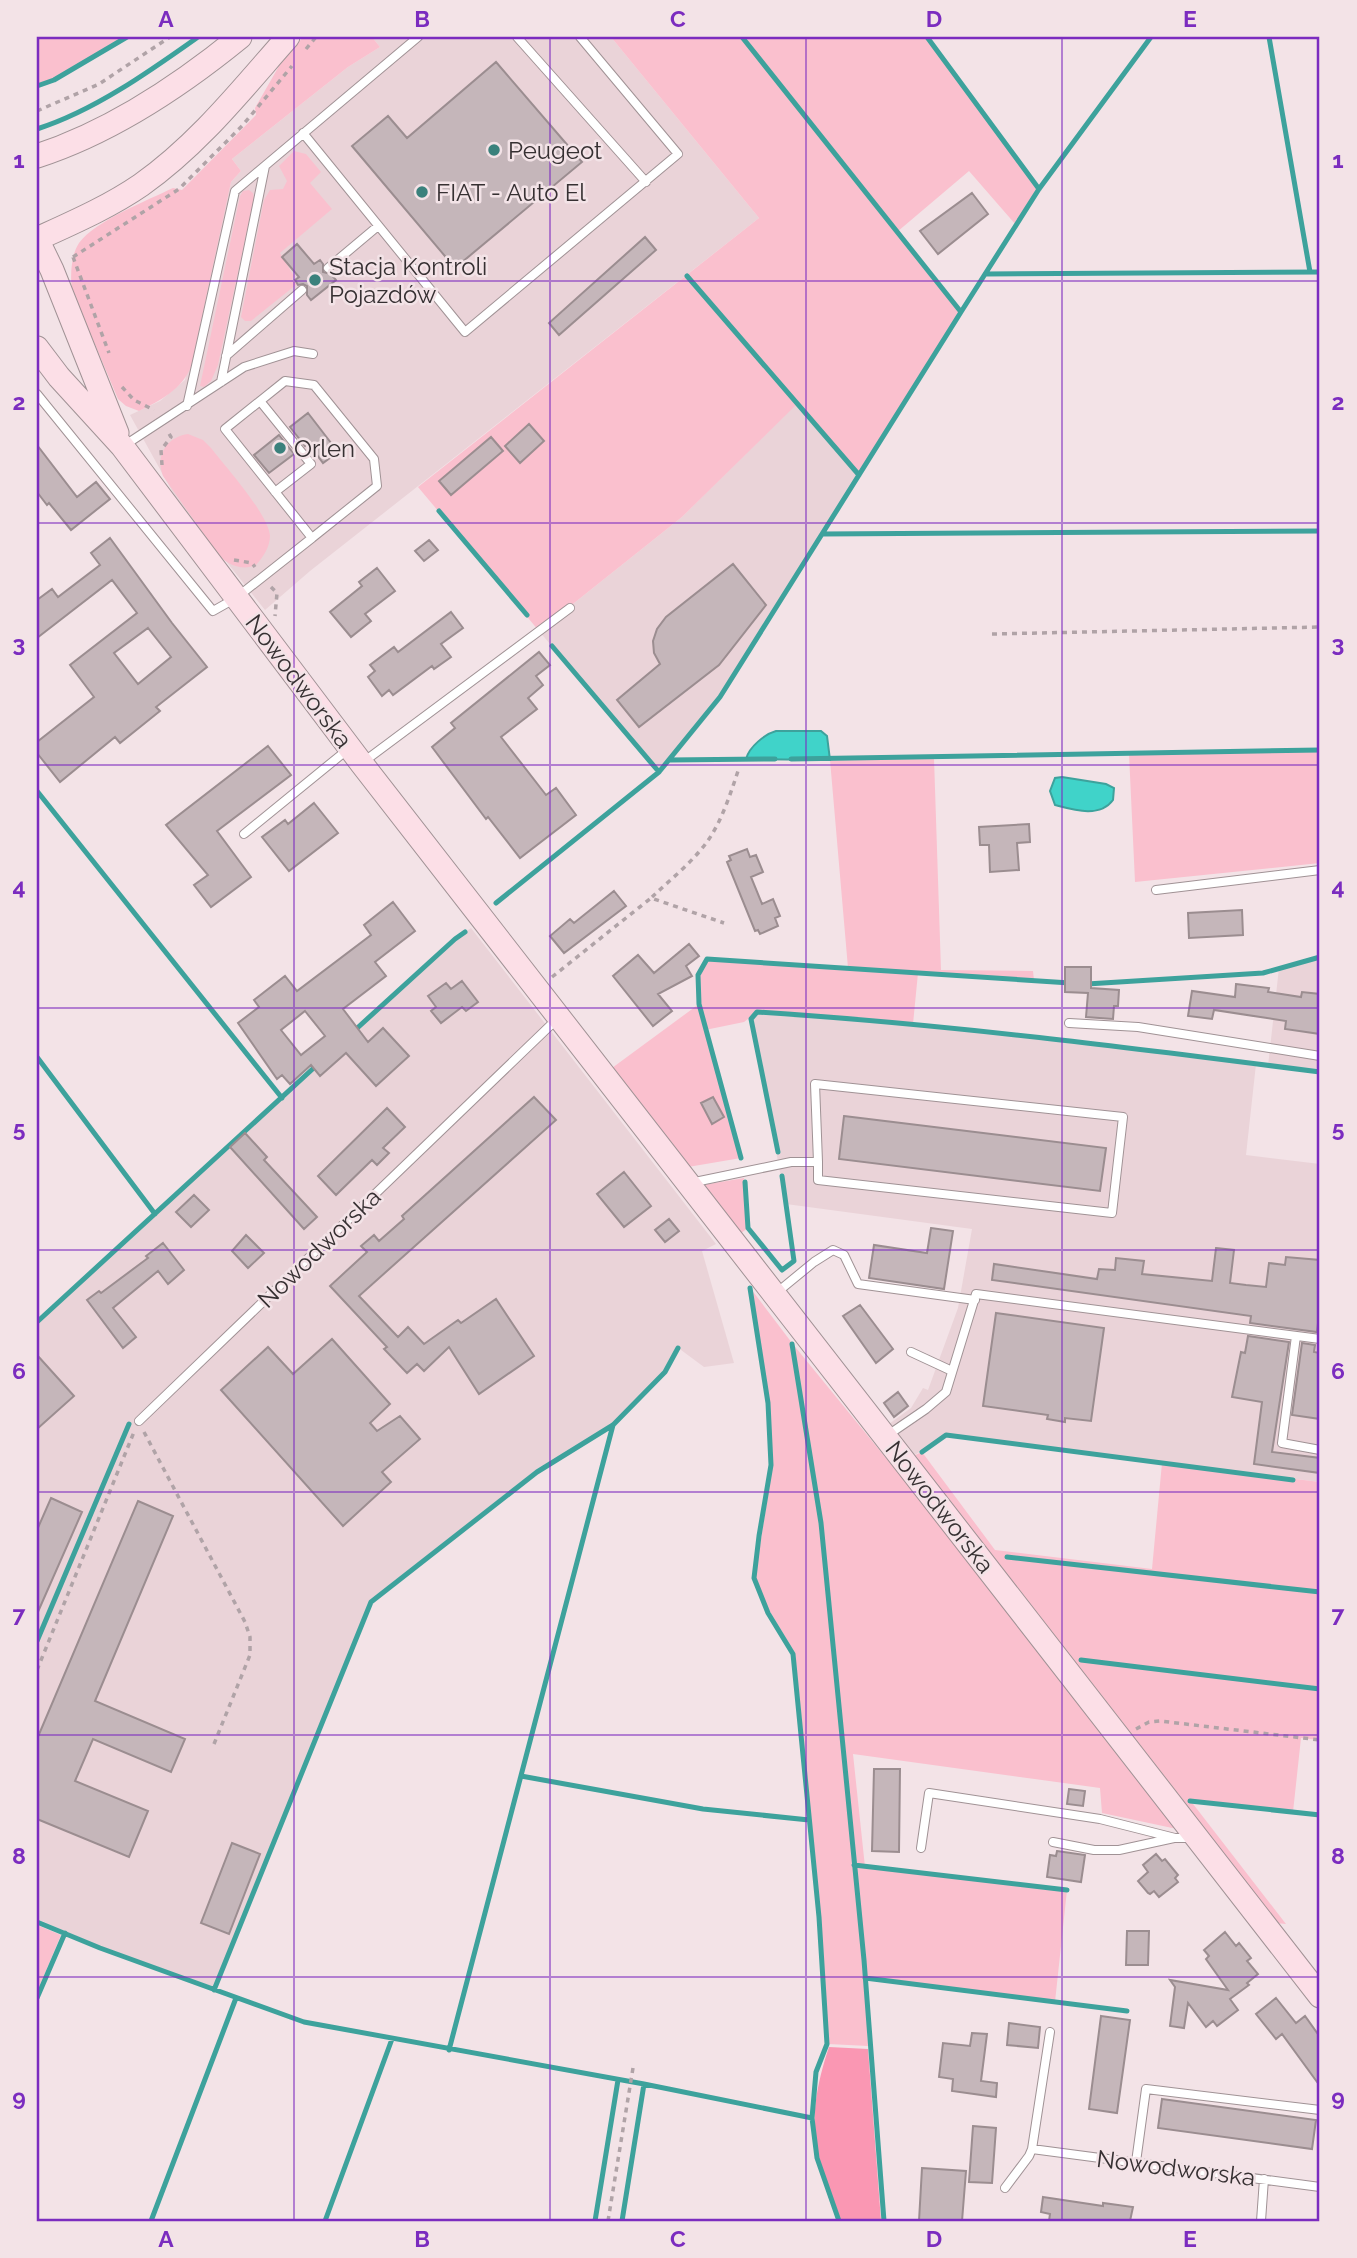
<svg xmlns="http://www.w3.org/2000/svg" width="1357" height="2258" font-family="Raleway,sans-serif">
  <style>
    .built { fill: #ead3d8 }
    .green { fill: #fac0ce }
    .forest { fill: #fa97b3 }
    .water { fill: #40d3c9; stroke: #3da29c; stroke-width: 2 }
    .lines { fill: none; stroke-linecap: round; stroke-linejoin: round }
    .stream { stroke: #3da29c; stroke-width: 5 }
    .building { fill: #c5b6ba; stroke: #9b8d90; stroke-width: 2; fill-rule: evenodd }
    .lane-casing { stroke: #a09295; stroke-width: 10 }
    .secondary-casing { stroke: #a09295; stroke-width: 25 }
    .path { stroke: #b0a3a7; stroke-width: 3.5; stroke-dasharray: 5 5; stroke-linecap: butt }
    .lane { stroke: #fff; stroke-width: 8 }
    .secondary { stroke: #fcdfe7; stroke-width: 23 }
    .grid { fill: none; stroke: #7b2cbf; stroke-width: 2; stroke-opacity: 0.55 }
    .poi-dot { fill: #3a817c; stroke: #f3e3e7; stroke-width: 2.5 }
    .labels { text-anchor: middle; dominant-baseline: central; stroke-width: 5; stroke-linejoin: round; paint-order: stroke }
    .poi-label { font-size: 24px; fill: #363032; stroke: #f3e3e7; text-anchor: start }
    .street-label { font-size: 24px; fill: #363032; stroke: #f3e3e7 }
    .neatline { fill: none; stroke: #7b2cbf; stroke-width: 2.5 }
    .grid-label { font-size: 23px; text-anchor: middle; font-weight: bold; fill: #7b2cbf }
  </style>
  <rect width="100%" height="100%" fill="#f3e3e7"/>
  <!-- built -->
  <path class="built" d="M372,37H611L759,218L310,571L265,610L177,500L130,415L160,401L185,380L231,182L241,171L232,159L348,67L380,47Z
    M797,403L859,475L720,697L659,772L539,631L682,517Z
    M471,928L716,1244L702,1251L734,1363L704,1367L677,1347L664,1371L614,1423L537,1469L370,1600L214,1987L102,1947L37,1919V1322L455,939Z
    M1320,957V1072L1268,1066L1279,968Z
    M757,1012L875,1020L1030,1036L1256,1064L1246,1155L1320,1164V1482L946,1435L913,1456L889,1424L911,1408L923,1388L928,1390L958,1308L972,1229L786,1204L751,1019Z"/>
  <!-- green -->
  <path class="green" d="M37,37H127L54,80L37,86Z
    M303,37H372L380,47L348,67L232,159L241,171L231,182L191,367C182,389 160,401 139,411L126,406L118,399L72,290C70,276 71,255 79,243C95,221 148,200 173,188L182,190L256,115L255,108L279,66Z
    M611,37H927L1039,189L1016,225L969,171L897,232L961,312L859,475L797,404L682,517L539,631L418,487L759,218Z
    M294,151L306,154L321,172L310,183L332,209L280,253L294,276L292,279L297,284L251,321H245L241,317L264,200L270,190L283,189L287,181L279,166Z
    M249,190L253,193L254,198L218,365L211,381L204,387L200,386L240,196L243,191Z
    M188,434L203,440L211,448C225,466 269,515 270,536C270,547 263,557 256,565C242,571 229,565 219,556L163,476C155,455 167,437 188,434Z
    M1320,750V863L1135,882L1129,754Z
    M934,758L941,970L1033,971L1034,980L918,973L913,1024L757,1012L744,1022L705,1030L741,1158L688,1167L612,1068L699,1004L698,975L707,959L848,968L830,760Z
    M744,1178L748,1228L741,1233L703,1185Z
    M751,1289L792,1343L917,1496L1177,1829L1102,1813L1100,1788L853,1754L865,1867L1067,1890L1055,2002L865,1978L868,2046L828,2044L818,1890L795,1653L769,1610L755,1577L773,1463L769,1400Z
    M922,1452L995,1550L1152,1569L1162,1463L1320,1482V1740L1301,1738L1293,1812L1190,1800L1286,1924L1276,1923L913,1456Z
    M37,1925L61,1935L37,1992Z"/>
  <!-- forest -->
  <path class="forest" d="M829,2047L868,2049L881,2221H841C834,2201 825,2180 819,2159C809,2121 817,2083 829,2047Z"/>
  <!-- water -->
  <path class="water" d="M776,731H821L827,736L830,760L746,759C749,747 765,734 776,731Z
    M1062,777L1106,784L1114,788L1113,800C1100,818 1074,810 1055,805L1050,791L1055,778Z"/>
  <g class="lines">
    <!-- stream -->
    <path class="stream" d="M742,37L961,312L1039,189L1151,37
      M927,37L1039,189
      M1269,37L1310,272
      M37,86L54,80L127,37
      M37,129C94,111 150,71 198,37
      M985,274L1320,272
      M687,276L859,475
      M439,511L527,615
      M822,534L1320,531
      M552,646L659,772
      M791,759L1320,750
      M669,760L775,759
      M37,791L282,1098
      M496,903L659,772L720,697L961,312
      M1087,984L1263,973L1320,957
      M354,1031L455,939L465,932
      M37,1057L155,1214
      M778,1152L751,1019L757,1012C946,1024 1133,1048 1320,1072
      M741,1158L699,1004L698,975L707,959L1070,983
      M745,1182L748,1228L782,1270L794,1261L782,1176
      M750,1288L768,1403L771,1465L759,1536L754,1578L768,1613L793,1654L819,1917L827,2044L816,2072L812,2118
      M37,1322L318,1064
      M792,1344L821,1523L864,1960L884,2221
      M922,1452L946,1435L1293,1480
      M1007,1557L1320,1592
      M37,1641L129,1424
      M1081,1660L1320,1689
      M521,1776L703,1809L809,1820
      M1190,1801L1320,1815
      M854,1865L1067,1890
      M37,1922L100,1948L304,2022L644,2084L812,2118L817,2158L839,2221
      M865,1978L1127,2011
      M214,1990L371,1602L537,1472L613,1425L665,1372L678,1348
      M37,1998L65,1933
      M449,2050L613,1425
      M151,2221L236,1998
      M325,2221L392,2039
      M595,2221L618,2080
      M622,2221L644,2084"/>
  </g>
  <!-- building -->
  <path class="building" d="M496,62L582,162L455,268L352,146L388,116L407,138Z
    M972,193L988,214L938,254L920,231Z
    M645,237L656,250L559,335L549,323Z
    M297,244L314,264L320,260L323,264V272L331,274L336,280L311,300L307,295V286L303,284L298,285L295,280L299,277L282,257Z
    M308,413L338,452L323,463L308,443L305,446L290,427Z
    M529,424L544,441L520,463L505,446Z
    M279,435L294,454L269,473L254,455Z
    M491,437L503,451L451,495L439,481Z
    M37,445L77,497L96,482L110,499L71,530L49,503L47,505L37,492Z
    M110,538L172,623L207,667L156,707L160,711L120,743L115,737L60,782L37,753V742L94,697L70,665L137,613L112,580L37,638V600L52,589L58,597L100,565L91,553ZM148,628L171,657L138,684L114,653Z
    M429,540L438,550L424,561L415,551Z
    M733,564L766,605L719,665L639,727L617,700L660,664L654,653L653,641L657,629L666,617Z
    M377,568L395,591L365,614L371,621L351,637L330,612L362,586L359,582Z
    M451,612L463,628L441,644L451,657L434,669L432,666L393,695L389,690L382,696L368,677L375,671L370,665L394,647L398,652Z
    M539,652L550,665L536,676L543,685L528,698L537,709L501,737L546,795L556,788L576,815L520,858L488,817L486,819L432,747L455,728L451,723Z
    M268,746L291,775L217,831L251,877L211,907L194,885L208,875L166,825Z
    M314,803L338,833L289,871L262,837L285,820L288,824Z
    M1029,824L1030,842L1017,843L1019,870L990,872L989,845H980L979,827Z
    M747,849L750,857L756,855L763,872L751,877L762,904L773,899L780,916L775,918L778,926L760,934L758,930L755,931L727,862L731,860L729,856Z
    M614,891L626,906L564,953L550,936L570,919L574,923Z
    M393,902L415,931L375,962L386,976L343,1009L368,1042L383,1028L409,1056L376,1086L346,1053L320,1076L311,1065L290,1084L282,1075L277,1079L238,1023L259,1007L254,1000L285,976L297,991L371,935L364,925ZM305,1011L325,1036L301,1055L281,1030Z
    M1242,910L1243,935L1189,938L1188,913Z
    M689,944L699,956L686,966L692,976L658,994L672,1011L653,1026L613,976L638,955L654,973Z
    M1065,967H1091V988L1119,990L1118,1006H1114L1113,1019L1086,1017L1088,993L1065,992Z
    M462,981L478,1002L466,1011L462,1007L441,1023L431,1011L436,1007L428,996L446,983L451,989Z
    M1236,984L1269,988L1268,992L1301,997L1302,992L1320,994V1034L1285,1029L1286,1021L1214,1010L1212,1019L1188,1016L1192,991L1235,997Z
    M534,1097L556,1120L359,1296L398,1337L408,1327L424,1344L458,1320L461,1323L496,1299L534,1356L479,1394L449,1347L424,1371L417,1364L407,1373L384,1349L387,1347L330,1286L367,1252L361,1246L374,1235L379,1241L404,1219L402,1216Z
    M713,1097L724,1117L712,1124L701,1103Z
    M387,1108L405,1127L383,1148L389,1153L377,1165L372,1160L336,1195L318,1176Z
    M844,1116L1106,1148L1100,1191L839,1159Z
    M245,1133L267,1157L264,1160L317,1217L304,1229L230,1147Z
    M624,1172L651,1206L624,1227L597,1194Z
    M194,1195L209,1210L191,1227L176,1212Z
    M669,1219L679,1231L665,1242L655,1230Z
    M931,1228L953,1231L944,1289L869,1278L874,1245L927,1253Z
    M246,1235L264,1253L248,1268L232,1251Z
    M163,1243L184,1270L168,1284L158,1271L113,1308L136,1337L123,1348L87,1300L99,1291L101,1293L148,1258L146,1256Z
    M1216,1248L1234,1250L1230,1283L1246,1285L1266,1287L1269,1263L1285,1265L1286,1257L1320,1260V1305L1317,1332L1250,1323L1251,1316L992,1280L994,1264L1097,1279L1099,1269L1115,1270L1116,1258L1144,1261L1142,1274L1212,1281Z
    M860,1305L893,1349L876,1363L843,1316Z
    M996,1313L1104,1328L1091,1421L1065,1418V1422L1047,1419L1048,1415L983,1406Z
    M1248,1336L1289,1342L1272,1452L1320,1458V1473L1254,1464L1262,1402L1232,1397L1241,1352L1245,1353Z
    M332,1339L390,1404L370,1423L377,1431L400,1416L420,1439L382,1472L391,1482L343,1526L221,1390L268,1347L293,1374Z
    M1302,1343L1315,1345L1314,1352L1320,1353V1419L1292,1415Z
    M37,1355L74,1396L37,1429Z
    M898,1392L908,1406L894,1417L884,1403Z
    M51,1498L82,1512L37,1614V1530Z
    M138,1501L173,1516L95,1701L185,1739L171,1772L93,1739L75,1781L148,1811L129,1857L37,1819V1739Z
    M874,1769H900L899,1852L872,1851Z
    M1069,1789L1085,1791L1083,1806L1067,1804Z
    M232,1843L260,1854L229,1934L201,1923Z
    M1057,1851L1085,1855L1081,1882L1047,1877L1050,1855L1056,1856Z
    M1156,1854L1162,1861L1165,1859L1178,1875L1175,1878L1178,1882L1159,1897L1154,1891L1150,1894L1148,1893L1138,1881L1148,1872L1143,1865Z
    M1127,1931H1149L1148,1965H1126Z
    M1225,1932L1236,1946L1239,1943L1251,1958L1247,1961L1258,1974L1247,1983L1249,1985L1230,1999L1238,2010L1217,2026L1213,2021L1206,2027L1188,2003L1184,2028L1170,2026L1175,1987L1170,1980L1228,1990L1206,1959L1209,1956L1204,1950Z
    M1276,1998L1296,2023L1305,2016L1320,2037V2086L1282,2034L1276,2039L1256,2014Z
    M1101,2016L1130,2020L1117,2113L1089,2109Z
    M1009,2023L1040,2027L1038,2048L1007,2045Z
    M972,2033L987,2034L981,2081L997,2083L996,2097L952,2091L953,2079L939,2077L943,2043L970,2046Z
    M1162,2099L1316,2120L1312,2149L1158,2128Z
    M973,2126L996,2128L992,2183L969,2182Z
    M922,2168L966,2171L962,2221H919Z
    M1043,2197L1103,2206V2203L1133,2207L1130,2221H1049L1050,2214L1041,2212Z"/>
  <g class="lines">
    <!-- lane casing -->
    <g class="lane-casing">
      <path id="lane" d="M517,37L646,182
        M303,133L465,332L678,154L580,37
        M328,268L378,226
        M226,356L302,290
        M221,382L265,166
        M37,394L213,611L236,598L312,538L225,429L285,381L314,385L374,459L377,486L312,538
        M260,401L311,464L275,492
        M187,406L235,191L418,37
        M125,445L244,367L294,351L313,354
        M362,763L570,608
        M244,834L347,750
        M1156,890L1320,870
        M1069,1023L1138,1027L1320,1056
        M690,1183L791,1162H818V1180L1112,1213L1123,1117L815,1084L818,1162
        M775,1294L814,1262L833,1250L844,1255L858,1284L975,1300
        M1296,1336L1282,1443L1320,1450
        M911,1352L952,1371
        M139,1421L557,1019
        M888,1435L926,1409L946,1392L976,1294L1320,1339
        M1053,1842L1094,1850H1119L1174,1838
        M921,1848L929,1793L1100,1819L1175,1838H1191
        M1032,2149L1320,2187
        M1136,2162L1146,2089L1320,2110
        M1005,2188L1029,2156L1032,2149L1050,2032
        M1261,2221L1264,2179"/>
    </g>
    <!-- secondary casing -->
    <g class="secondary-casing">
      <path id="secondary" d="M37,156C111,132 180,86 240,37
        M37,239C72,223 109,207 141,185C199,144 242,89 288,37
        M37,239L52,270L117,433
        M37,348L59,377L122,446L362,764L1320,1996"/>
    </g>
    <!-- path -->
    <path class="path" d="M306,49L316,37
      M37,111L99,84L170,37
      M73,257L109,353
      M73,257L179,189L242,126L292,66
      M122,387L134,400L154,410
      M162,465L161,450L171,437L168,432
      M234,560L252,563L255,567
      M271,587L277,593L275,616
      M992,634L1320,627
      M652,897C671,879 694,861 709,839C723,818 731,792 739,768
      M552,977L651,898L724,923
      M144,1432L245,1622L250,1637V1655L214,1744
      M37,1670L134,1432
      M1136,1729L1149,1722L1160,1721L1320,1740
      M608,2221L633,2068"/>
    <!-- lane -->
    <use href="#lane" class="lane"/>
    <!-- secondary -->
    <use href="#secondary" class="secondary"/>
  </g>
  <!-- grid -->
  <path class="grid" d="M294,37V2221M550,37V2221M806,37V2221M1062,37V2221M37,281H1320M37,523H1320M37,765H1320M37,1008H1320M37,1250H1320M37,1492H1320M37,1735H1320M37,1977H1320"/>
  <!-- markers -->
  <g class="poi-dot">
    <circle cx="494" cy="150" r="7"/>
    <circle cx="422" cy="192" r="7"/>
    <circle cx="315" cy="280" r="7"/>
    <circle cx="280" cy="448" r="7"/>
  </g>
  <g class="labels">
    <!-- poi labels -->
    <g class="poi-label">
      <text x="508" y="150">Peugeot</text>
      <text x="436" y="192">FIAT - Auto El</text>
      <text x="329" y="266">Stacja Kontroli<tspan x="329" dy="28">Pojazdów</tspan></text>
      <text x="294" y="448">Orlen</text>
    </g>
    <!-- street labels -->
    <g class="street-label">
      <text transform="translate(299 681) rotate(53)">Nowodworska</text>
      <text transform="translate(319 1248) rotate(-44)">Nowodworska</text>
      <text transform="translate(940 1507) rotate(52)">Nowodworska</text>
      <text transform="translate(1176 2168) rotate(7)">Nowodworska</text>
    </g>
  </g>
  <!-- border -->
  <rect width="1357" height="2258" fill="none" stroke="#f3e3e7" stroke-width="77"/>
  <rect x="38" y="38" width="1280" height="2182" class="neatline"/>
  <g class="grid-label">
    <text x="166" y="27">A</text>
    <text x="422" y="27">B</text>
    <text x="678" y="27">C</text>
    <text x="934" y="27">D</text>
    <text x="1190" y="27">E</text>
    <text x="19" y="168">1</text>
    <text x="1338" y="168">1</text>
    <text x="19" y="410">2</text>
    <text x="1338" y="410">2</text>
    <text x="19" y="652">3</text>
    <text x="1338" y="652">3</text>
    <text x="19" y="895">4</text>
    <text x="1338" y="895">4</text>
    <text x="19" y="1137">5</text>
    <text x="1338" y="1137">5</text>
    <text x="19" y="1379">6</text>
    <text x="1338" y="1379">6</text>
    <text x="19" y="1622">7</text>
    <text x="1338" y="1622">7</text>
    <text x="19" y="1864">8</text>
    <text x="1338" y="1864">8</text>
    <text x="19" y="2106">9</text>
    <text x="1338" y="2106">9</text>
    <text x="166" y="2247">A</text>
    <text x="422" y="2247">B</text>
    <text x="678" y="2247">C</text>
    <text x="934" y="2247">D</text>
    <text x="1190" y="2247">E</text>
  </g>
</svg>
